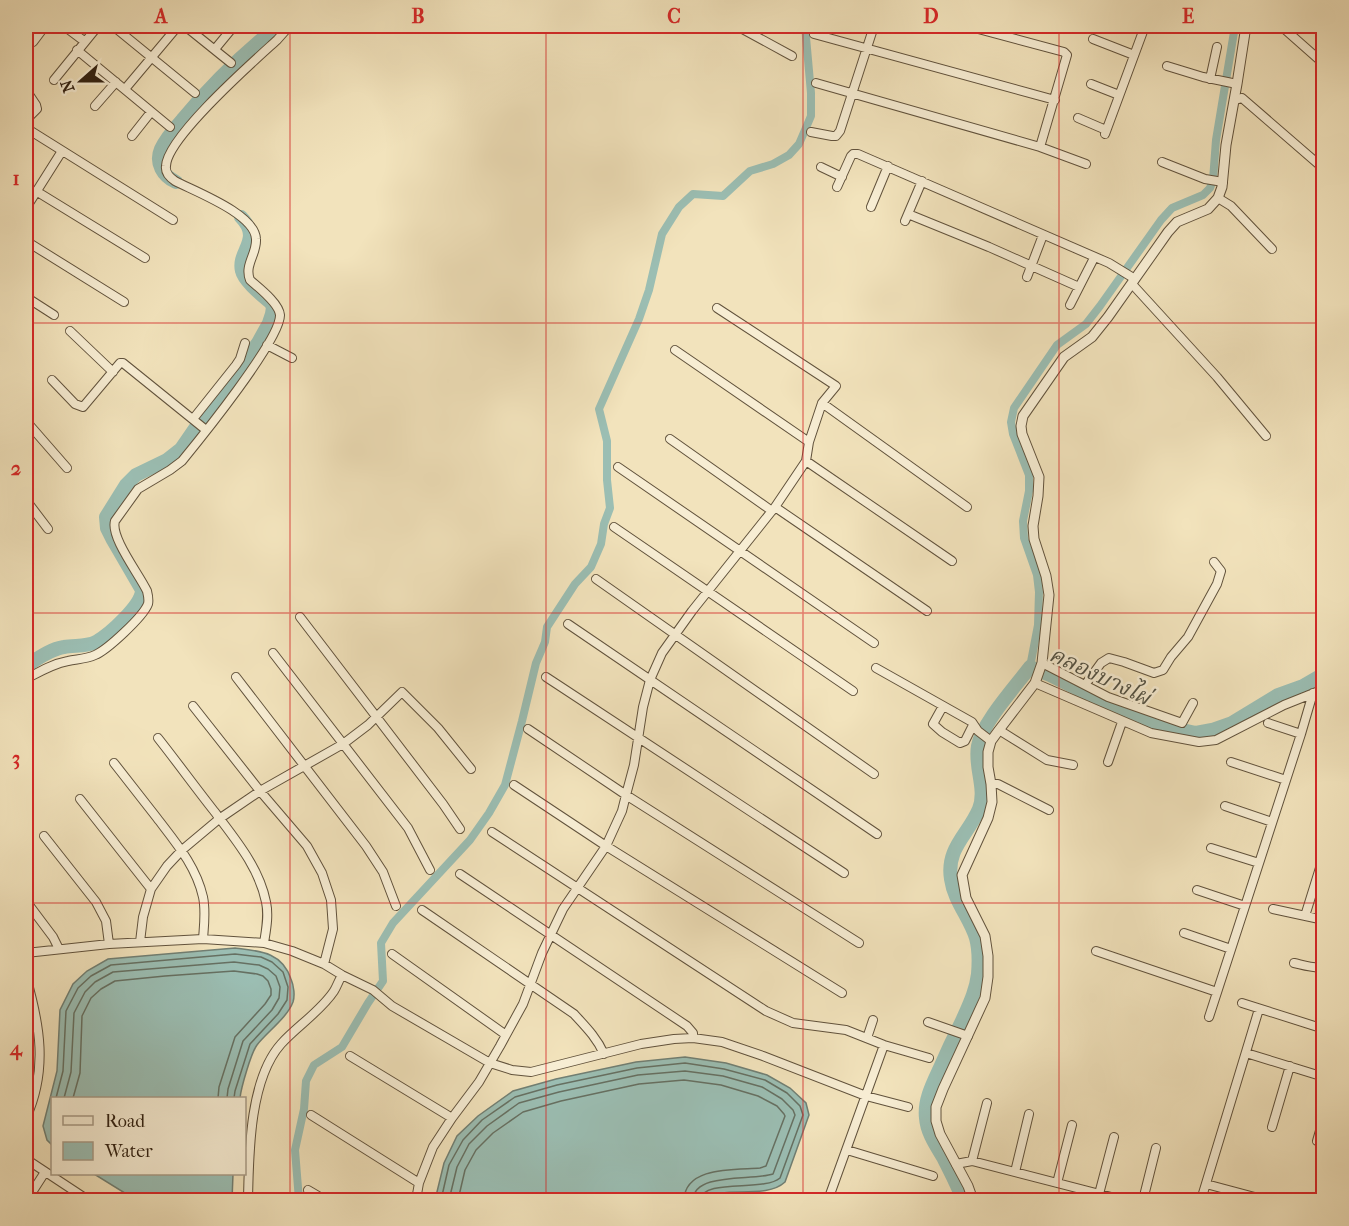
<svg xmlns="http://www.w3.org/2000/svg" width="1349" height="1226" font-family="'IM FELL French Canon','Noto Serif Thai',serif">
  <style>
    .water { fill: #9bbeb3; stroke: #717f73; stroke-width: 1.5 }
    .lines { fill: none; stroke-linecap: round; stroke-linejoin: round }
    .shore { stroke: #667062; stroke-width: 1.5 }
    .canal { stroke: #9bbeb3; stroke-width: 8 }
    .river { stroke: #9bbeb3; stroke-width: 14 }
    .minor-casing { stroke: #61523c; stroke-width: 10 }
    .tertiary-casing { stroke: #61523c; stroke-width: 11 }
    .minor { stroke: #f7edd3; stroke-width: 8 }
    .tertiary { stroke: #f7edd3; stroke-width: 9 }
    .grid { fill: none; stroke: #d62828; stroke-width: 1.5; stroke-opacity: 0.55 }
    .labels { text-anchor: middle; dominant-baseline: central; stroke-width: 5; stroke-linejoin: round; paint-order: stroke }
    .water-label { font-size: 22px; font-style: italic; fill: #515042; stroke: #f7edd3 }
    .neatline { fill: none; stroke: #d62828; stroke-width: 2 }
    .grid-label { font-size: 20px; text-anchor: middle; font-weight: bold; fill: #d62828 }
  </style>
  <rect width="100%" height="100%" fill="#f2e3bc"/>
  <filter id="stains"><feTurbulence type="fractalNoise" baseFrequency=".00333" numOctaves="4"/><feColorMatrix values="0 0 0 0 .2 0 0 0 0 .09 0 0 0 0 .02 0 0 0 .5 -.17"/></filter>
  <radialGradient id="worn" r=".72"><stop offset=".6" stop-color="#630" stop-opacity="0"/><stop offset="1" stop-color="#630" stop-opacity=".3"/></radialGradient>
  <!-- water -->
  <path class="water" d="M235,948C260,951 282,952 291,979C294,986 295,996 293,1002C287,1018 267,1032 257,1045C251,1053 241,1088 240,1098H52V1145L47,1140L43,1126L57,1071L60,1010L73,984L87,971L108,959Z
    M685,1057L726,1063L767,1075L790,1088L806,1103L809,1115L785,1182C770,1196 741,1190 721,1193C713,1194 706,1198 698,1200H435L444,1163L457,1136L478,1116L513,1091L556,1079L636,1062Z
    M94,1174H233L232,1200H136Z"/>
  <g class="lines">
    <!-- shore -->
    <path class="shore" d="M56,1098L63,1071L66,1011L78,988L91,976L111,965L235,954L261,957L272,962L283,972L288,987L287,1000L278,1014L250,1044L235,1091L234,1098
      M64,1098L71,1072L74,1013L85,992L95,982L113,972L234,962L259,965L268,969L276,976L280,987L279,998L272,1010L243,1041L228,1089L227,1098
      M73,1098L80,1073L82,1016L91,998L101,989L115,981L165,976L234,971L257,974L263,976L268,981L271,989V995L265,1004L235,1037L219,1087L218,1098
      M441,1200L449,1165L463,1140L482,1120L515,1097L557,1085L637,1068L685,1063L724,1069L765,1080L787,1093L800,1106L803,1115L780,1178C764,1192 703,1178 700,1200
      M449,1200L457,1167L469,1144L487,1126L519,1103L559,1092L638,1075L685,1071L723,1076L762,1087L782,1099L793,1110L795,1115L773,1174C752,1181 694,1172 693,1200
      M458,1200L465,1170L476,1150L493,1133L523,1112L561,1101L639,1084L684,1080L721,1085L758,1096L777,1106L784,1114L785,1116L766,1166L760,1168C735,1170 685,1166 684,1200"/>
    <!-- canal -->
    <path class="canal" d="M1030,667L1038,625L1039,592L1037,575L1024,538L1023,521L1029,491V475L1013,434L1011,422L1014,408L1057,345L1086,324L1100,306L1161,220L1172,208L1203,195L1210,188L1213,180L1216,140L1235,26
      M299,1200L295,1150L304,1109L306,1081L314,1065L342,1047L368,1003L383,981L381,943L393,923L470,840L489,813L505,785L522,721L536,663L545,642L547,627L575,584L591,567L601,544L604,524L610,508L607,480V441L599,409L639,319L649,290L662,234L679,207L693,194L723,196L750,171L773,164L789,155L799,144L811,116V93L805,26"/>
    <!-- river -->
    <path class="river" d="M176,182C163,176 155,163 161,149C166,138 175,128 183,119C211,85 244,53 278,26
      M26,666C37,659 50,649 64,647C75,645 86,647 96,642C110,634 142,605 142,590L113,540L107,528L106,517L126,485L136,475L167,460L181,449L201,420L258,343L269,323L272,314L273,307L271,303C263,296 244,281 242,271C237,251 263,240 241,217
      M963,1200C958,1186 951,1173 944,1159C937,1147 927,1133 926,1118C924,1101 932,1085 939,1070C946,1054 954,1037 962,1021C969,1005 976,991 978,974C979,962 979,949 976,938C970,918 954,901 951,879C946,848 968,835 979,809C987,789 974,767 978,746C982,723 1015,687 1030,667L1050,675L1124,712L1154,724L1196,733L1212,730L1232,723L1278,695L1303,686L1322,675H1324"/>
    <!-- minor casing -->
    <g class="minor-casing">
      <path id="minor" d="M64,26L84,41
        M113,26L195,93
        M185,26L231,63
        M737,26L792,56
        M967,26L1064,52L1067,55L1040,147
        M1281,26L1324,64
        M814,34L1055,100
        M1093,39L1134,55
        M33,42L45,26
        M215,49L234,26
        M77,50L170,127
        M1167,66L1203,77L1237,84
        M1210,79L1217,47
        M54,80L98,26
        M816,83L1040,147L1086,164
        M1091,84L1119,95
        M125,89L178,26
        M26,90L36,105L37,109L26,120
        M1234,100L1242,98L1324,169
        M95,106L116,82
        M1078,118L1106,130
        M26,128L173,220
        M811,132L832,136H836L840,131L874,26
        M1105,134L1145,26
        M132,136L151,112
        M1162,162L1205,179L1223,182
        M821,167L842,177
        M837,187L851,156L853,154H858L1109,263L1135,279
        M36,191L145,258
        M1218,198L1231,206L1272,249
        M871,207L888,166
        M26,208L62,151
        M908,214L989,247L1079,287
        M905,221L922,181
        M1321,228L1324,226
        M26,241L124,302
        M1027,277L1043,235
        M1132,284L1217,377L1266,436
        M26,297L54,315
        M1070,305L1094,258
        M70,331L113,372
        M267,345L292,358
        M675,350L809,442
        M26,355L28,357
        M52,380L75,404L83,407L120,363H123L206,430
        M822,403L967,507
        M193,419L236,365L240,359L245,343
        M26,421L67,468
        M670,439L772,511
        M806,461L952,561
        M618,467L874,643
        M26,500L48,529
        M775,507L927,611
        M614,527L853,691
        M596,579L874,774
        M300,617L443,804L460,829
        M568,624L877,834
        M273,653L408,828L430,870
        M1042,663L1108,697L1182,723L1193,703
        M876,668L972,722L978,731L991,741
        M236,677L366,846L383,872L396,906
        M546,677L844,873
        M26,679C39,672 52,664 68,661C77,659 86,659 95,655C107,650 143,617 148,604C149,600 148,595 147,591C139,574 110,537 115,521L138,489L170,470L182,461C200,439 281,339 280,315C279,303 259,288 250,280C244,265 257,254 256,239C255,214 196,192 175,181C169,177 165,173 166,166C167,137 254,61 277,40L285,31L288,26
        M1035,683L1151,733L1199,742L1216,740L1284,705L1324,689
        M1085,685L1101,663L1109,658L1124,662L1154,673L1163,670L1171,657L1188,637L1217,584L1221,571L1214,562
        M193,706L260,791L307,846L322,873L331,900L333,929L324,964
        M943,706L933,724L942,732L960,743L965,741L973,725
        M1268,723L1301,734
        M528,729L626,795L859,943
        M999,730L1047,760L1073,765
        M158,738C177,762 195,787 214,811C235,839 259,867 266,902C269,916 266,930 264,943
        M1108,762L1122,722
        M1231,762L1286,780
        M114,763C128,781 143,800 157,818C176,843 196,866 203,897C206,911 204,925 203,939
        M991,784H998L1049,810
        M514,785L606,846L842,993
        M80,799L151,889
        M1225,806L1272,822
        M492,832L766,1011L793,1023L846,1030L884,1045L929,1058
        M44,836L96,902L106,921L109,944
        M1211,848L1259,863
        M460,874L687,1026L693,1033V1038
        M1197,890L1245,906
        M26,901L53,937L59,949
        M1273,909L1324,920
        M422,910L574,1014C586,1027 597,1038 604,1054
        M1305,916L1324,855
        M1184,933L1231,949
        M140,942L143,917L151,889L167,866L182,850L219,819L260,791L343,744L368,725L402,692L438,728L471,769
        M1096,951L1217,992
        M26,953L109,944L203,939L264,943L292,951L324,964L342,975L373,990L392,1006L490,1063L512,1070L531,1072L641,1044L674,1039L693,1038L722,1042L763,1056L866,1096L908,1107
        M392,954L506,1035
        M1294,963C1303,965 1314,969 1324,967
        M26,977C40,1025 48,1070 26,1118
        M1242,1003L1324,1029
        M1209,1017L1301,734L1313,693
        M928,1022L968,1036
        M867,1038L873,1020
        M1246,1053L1324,1077
        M350,1056L452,1118
        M311,1115L419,1183
        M1272,1127L1290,1066
        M1317,1141L1324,1117
        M847,1150L933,1176
        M26,1159L88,1200
        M972,1161L987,1103
        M956,1164L972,1161L1123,1200
        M1015,1172L1029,1114
        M1057,1183L1072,1125
        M1206,1184L1266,1200
        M308,1190L325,1200
        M1099,1194L1114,1137
        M27,1200L45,1172
        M248,1200C249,1155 249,1080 281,1044C297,1026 320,1012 334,991C337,986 339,980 342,975
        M416,1200L419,1183L433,1147L452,1118L479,1082L500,1046L523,1004L542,953L563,909L606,846L622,811L626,795L634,765L643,707L650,680L662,653L692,611L775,507L806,461L809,442L822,403L836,386L717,308
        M828,1200L884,1045
        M1143,1200L1156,1148
        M1201,1200L1259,1009"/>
    </g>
    <!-- tertiary casing -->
    <g class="tertiary-casing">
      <path id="tertiary" d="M973,1200L968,1186L940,1134L936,1121V1107L943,1089L985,998L988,977V956L985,936L966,898L962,875L988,818L992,802L991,784L988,767V752L991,741L999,730L1035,683L1042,663L1049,595L1046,576L1034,539L1033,526L1038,496L1039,477L1022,434L1021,426L1023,416L1064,357L1092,337L1108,317L1168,232L1177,222L1208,209L1218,198L1222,187L1226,145L1237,84L1246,26"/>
    </g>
    <!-- minor -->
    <use href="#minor" class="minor"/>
    <!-- tertiary -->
    <use href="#tertiary" class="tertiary"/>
  </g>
  <!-- grid -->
  <path class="grid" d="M290,26V1200M546,26V1200M803,26V1200M1059,26V1200M26,323H1324M26,613H1324M26,903H1324"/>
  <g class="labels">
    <!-- water labels -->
    <g class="water-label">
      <text transform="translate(1100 676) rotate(25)">คลองบางไผ่</text>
    </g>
  </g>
  <!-- margin -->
  <rect width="1349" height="1226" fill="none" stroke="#f2e3bc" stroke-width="66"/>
  <!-- legend -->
  <rect x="51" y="1097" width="195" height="78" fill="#f7edd3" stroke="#a89b86" stroke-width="1.5"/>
  <rect x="63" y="1116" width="30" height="9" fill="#f7edd3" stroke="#a89b86" stroke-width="1.5"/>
  <text x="105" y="1127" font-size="18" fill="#312112">Road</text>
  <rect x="63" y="1142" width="30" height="18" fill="#9bbeb3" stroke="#a89b86" stroke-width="1.5"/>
  <text x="105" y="1157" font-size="18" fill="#312112">Water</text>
  <!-- north arrow -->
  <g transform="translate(81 81) rotate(249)" stroke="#f7edd3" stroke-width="4.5" paint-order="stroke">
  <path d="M0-4.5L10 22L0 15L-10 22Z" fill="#312112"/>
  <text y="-9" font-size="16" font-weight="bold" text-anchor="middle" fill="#312112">N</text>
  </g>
  <rect x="33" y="33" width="1283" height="1160" class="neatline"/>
  <g class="grid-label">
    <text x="161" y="23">A</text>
    <text x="418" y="23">B</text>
    <text x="674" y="23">C</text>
    <text x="931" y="23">D</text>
    <text x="1188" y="23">E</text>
    <text x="16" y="185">1</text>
    <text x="16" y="475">2</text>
    <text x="16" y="765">3</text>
    <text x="16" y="1055">4</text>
  </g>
  <rect width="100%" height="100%" filter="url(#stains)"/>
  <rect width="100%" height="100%" fill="url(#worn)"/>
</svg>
